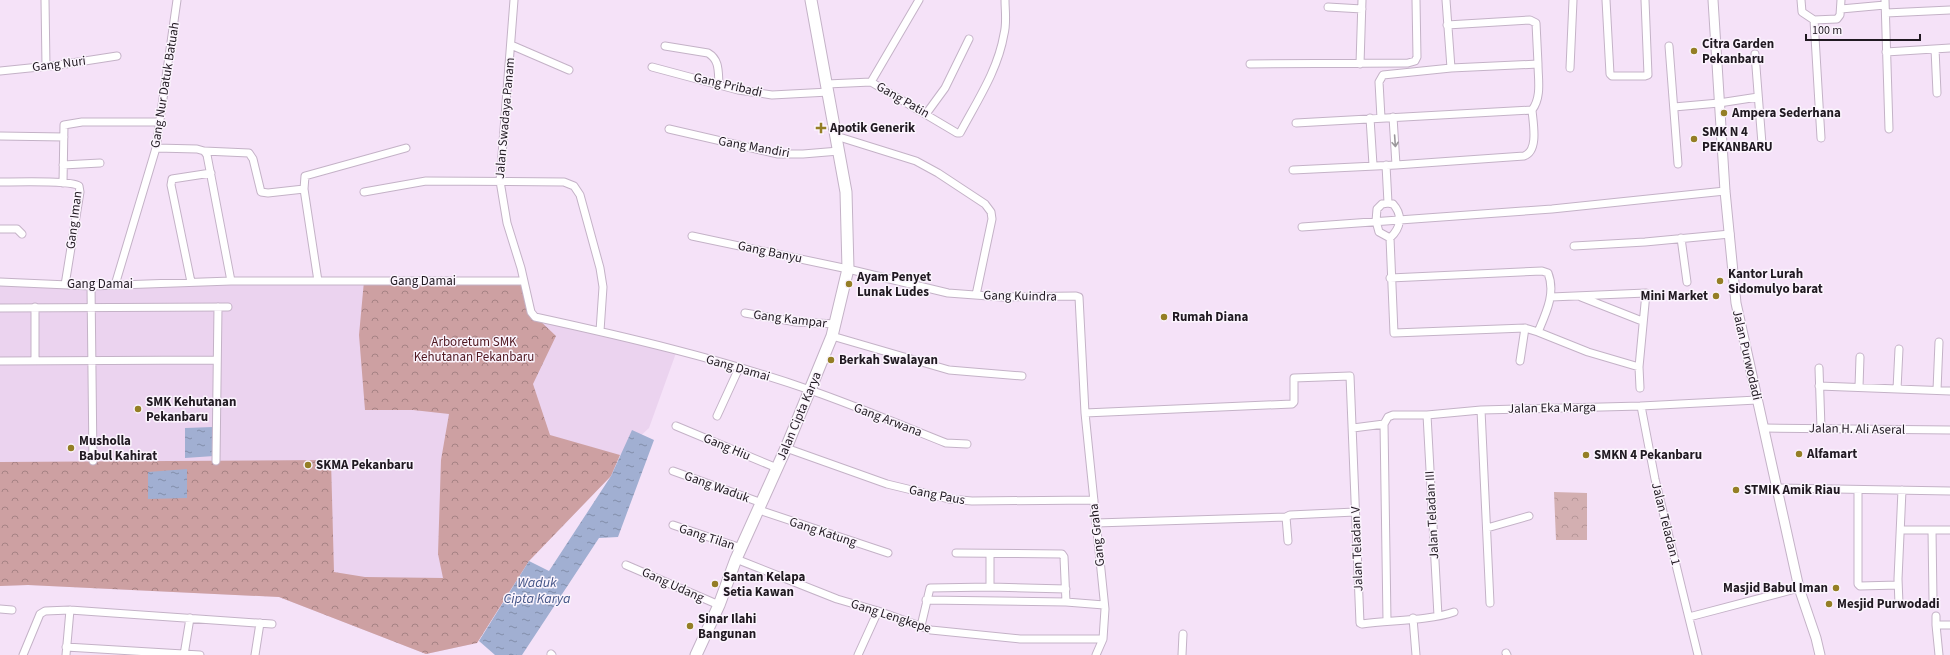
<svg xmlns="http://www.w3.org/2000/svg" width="1950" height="655" font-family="'Source Sans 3',sans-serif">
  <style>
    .built { fill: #ebd3ef }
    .forest { fill: url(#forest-crowns) }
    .park { fill: url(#park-crowns) }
    .water { fill: url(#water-ripples) }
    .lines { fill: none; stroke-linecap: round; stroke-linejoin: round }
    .minor-casing { stroke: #c4b2c7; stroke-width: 9 }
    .tertiary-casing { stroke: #c4b2c7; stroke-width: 11 }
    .primary-casing { stroke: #c4b2c7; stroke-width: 13 }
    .minor { stroke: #fff; stroke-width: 7 }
    .tertiary { stroke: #fff; stroke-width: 9 }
    .primary { stroke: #fff; stroke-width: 11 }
    .oneway { stroke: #9b989b }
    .poi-dot { fill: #947e25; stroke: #fbf4fd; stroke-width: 1.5 }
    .labels { text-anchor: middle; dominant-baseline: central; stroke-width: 3; stroke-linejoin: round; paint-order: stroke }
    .poi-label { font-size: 13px; font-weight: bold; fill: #201921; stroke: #fbf4fd; text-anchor: start }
    .street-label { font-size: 13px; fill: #201921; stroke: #fbf4fd }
    .park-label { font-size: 13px; fill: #4e161f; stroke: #fbf4fd }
    .water-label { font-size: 14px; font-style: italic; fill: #445587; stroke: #fbf4fd }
  </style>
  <defs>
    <pattern id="forest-crowns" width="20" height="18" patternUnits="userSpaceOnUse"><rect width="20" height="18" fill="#cda0a2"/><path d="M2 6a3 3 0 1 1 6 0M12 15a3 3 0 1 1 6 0" fill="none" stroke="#a68284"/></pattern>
    <pattern id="park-crowns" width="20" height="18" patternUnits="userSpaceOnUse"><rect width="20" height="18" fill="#d3afb1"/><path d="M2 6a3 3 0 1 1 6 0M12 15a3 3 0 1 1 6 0" fill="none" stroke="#b59698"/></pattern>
    <pattern id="water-ripples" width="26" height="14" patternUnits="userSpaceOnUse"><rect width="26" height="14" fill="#a1afd2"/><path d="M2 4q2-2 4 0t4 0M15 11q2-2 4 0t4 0" fill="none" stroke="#838eaa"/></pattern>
  </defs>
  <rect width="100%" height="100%" fill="#f5e2f8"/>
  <!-- built -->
  <path class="built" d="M469,281L528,315L676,353L649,428L620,455L611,476L529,561L477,643L426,654L279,597L28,585L0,586V282L91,286Z"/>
  <!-- forest -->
  <path class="forest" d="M364,281H523L535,316L556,336L533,384L550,435L620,455L611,476L529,561L477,643L426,654L279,597L28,585L0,586V462L331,460L334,572L365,577L443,578L438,554L441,460L449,414L413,410H365L359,335Z"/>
  <!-- park -->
  <path class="park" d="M1554,492L1587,493V540H1556Z"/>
  <!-- water -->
  <path class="water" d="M213,427L214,456L185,458V428Z
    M632,430L654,440L618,537L599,538L522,655H495L479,641L529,561L549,571L611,476Z
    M187,469V498L148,499V472Z"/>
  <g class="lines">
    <!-- minor casing -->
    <g class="minor-casing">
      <path id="minor" d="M45,0L46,66
        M514,0L500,181L507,223L521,268L531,312L535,317C627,337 721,359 810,390C856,406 901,425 946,443L967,444
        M1446,0L1451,68
        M1606,0L1610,74L1612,76H1645L1648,75L1645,0
        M1801,0L1802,12L1814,20L1821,138
        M1885,0L1889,129
        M1328,7L1362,9
        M1841,9L1885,5
        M1886,13L1950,10
        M1814,20L1837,19L1840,15L1841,0
        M1447,25L1530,20L1536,23L1538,64
        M511,45L569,70
        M665,46L708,53C720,60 718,72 719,84
        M1669,46L1678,164
        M1935,49L1937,93
        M1886,52L1950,48
        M1755,54L1762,144
        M1250,64L1408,63L1415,61L1417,57L1416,0
        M1360,64L1362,0
        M652,67L738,90L772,95L829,92
        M1570,68L1573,0
        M0,71L59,65L117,56
        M871,82L919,0
        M827,84L871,82L957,133H960C977,101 998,70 1004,34C1007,23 1005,11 1005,0
        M1674,107L1719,103L1758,97
        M926,114L945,88L969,39
        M1393,117L1396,165
        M1370,118L1373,165
        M1381,118L1379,82L1383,75L1451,68L1538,64C1538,79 1542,97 1532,110
        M669,129L778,154H803L839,151
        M0,136L64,137
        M836,136L916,161L938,173L985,204L991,212L992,219L976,295
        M156,148L197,149L204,151L207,155L231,281
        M204,151L249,153L253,159L261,192L268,193L304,189
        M63,165L100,163
        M1386,165L1388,203
        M1293,170L1396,165L1524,156C1539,151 1533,123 1532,110L1296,123
        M0,182C14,182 71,180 79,186L80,192L65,285
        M63,183L64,125L82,122H160
        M364,192L426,181L564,182L574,186L580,195L600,268L603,287L600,331
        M1388,203L1393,204C1403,215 1401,228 1390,238L1379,232L1376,221L1377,209L1382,204Z
        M1302,227L1552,209L1725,191
        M0,229H17L22,234
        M692,236L848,269L948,293L1002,297L1076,296L1079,297L1085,413L1105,609L1103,639L1096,655
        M1390,238L1394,333L1525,328L1538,332
        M1681,238L1687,282
        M1574,246L1645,242L1730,234
        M1390,278L1542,271L1548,273C1556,293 1546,313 1538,332L1588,352L1639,367L1646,293L1551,297
        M318,281L304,189L305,176L406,148
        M0,282L91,286L231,281H523
        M191,282L171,185L172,179L211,173
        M115,285L156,148L177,0
        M91,286L93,461
        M1581,297L1642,321
        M0,308L228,307
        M745,313L796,322L836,324
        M832,336L949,370L1022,376
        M35,360V307
        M0,361L217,360
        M1520,361L1525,328
        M1639,367L1640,388
        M1819,368L1821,428
        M1819,386L1950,391
        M1859,387L1860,357
        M1897,389L1899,349
        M1937,390L1939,342
        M1641,406L1655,479L1698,655
        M1481,410L1490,603
        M1085,413L1292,404L1294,402V378L1350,376L1360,623L1362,624C1390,620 1428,621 1454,612
        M1427,415L1438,616
        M717,416L739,368
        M1384,424L1387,620
        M676,426L777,468
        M1353,428L1384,424L1388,417L1393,415H1427L1481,410L1641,406L1757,400
        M1764,428L1950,430
        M786,448L887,484L949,499L972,501L1094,500
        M216,461L218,307
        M673,471L762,503
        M1777,488L1950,491
        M1858,490V584L1860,586L1898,585
        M759,510L888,553
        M1096,523L1286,517
        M673,525L741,548
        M1487,528L1529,516
        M1901,530H1950
        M1932,530L1933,600
        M1288,541L1286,517L1290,515L1355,512
        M956,553L1062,554L1064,557L1066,602
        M736,559L837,599L878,611L931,630L1020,639H1103
        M626,565L719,605
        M990,587L1066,589
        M926,600L1066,602L1104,605
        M1899,604L1898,579L1902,490
        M0,609L12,610
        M1936,616V625L1939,655
        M1689,617L1799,588
        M1413,618L1416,655
        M1936,625H1950
        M921,626L930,588L990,587V554
        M66,647L200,655
        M1506,653L1507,655
        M551,654L552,655
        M23,655L40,614L45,611L70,610L272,624
        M66,655L70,610
        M184,655L190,618
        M255,655L260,623
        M858,655L878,611
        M1182,655L1183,634"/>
    </g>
    <!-- tertiary casing -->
    <g class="tertiary-casing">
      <path id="tertiary" d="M1713,0L1725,191L1736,303L1799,588L1816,638L1820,655"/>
    </g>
    <!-- primary casing -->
    <g class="primary-casing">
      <path id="primary" d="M696,655L719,605L736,559L786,448L832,336L848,269L846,192L811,0"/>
    </g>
    <!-- minor -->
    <use href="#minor" class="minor"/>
    <!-- tertiary -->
    <use href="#tertiary" class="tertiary"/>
    <!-- primary -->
    <use href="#primary" class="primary"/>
  </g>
  <!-- one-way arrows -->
  <defs><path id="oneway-shaft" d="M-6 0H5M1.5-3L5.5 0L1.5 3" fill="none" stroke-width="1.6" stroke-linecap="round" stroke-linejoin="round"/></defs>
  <use class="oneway" href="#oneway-shaft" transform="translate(1395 141) rotate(86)"/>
  <!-- markers -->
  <g class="poi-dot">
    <circle cx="1694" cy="51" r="4"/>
    <circle cx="1724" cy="113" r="4"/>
    <path d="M819 122h4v4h4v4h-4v4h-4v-4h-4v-4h4z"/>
    <circle cx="1694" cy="139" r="4"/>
    <circle cx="1720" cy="281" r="4"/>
    <circle cx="849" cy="284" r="4"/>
    <circle cx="1716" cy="296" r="4"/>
    <circle cx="1164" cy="317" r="4"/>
    <circle cx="831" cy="360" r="4"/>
    <circle cx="138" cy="409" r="4"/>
    <circle cx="71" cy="448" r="4"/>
    <circle cx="1799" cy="454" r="4"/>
    <circle cx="1586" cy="455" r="4"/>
    <circle cx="308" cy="465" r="4"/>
    <circle cx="1736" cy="490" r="4"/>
    <circle cx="715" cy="584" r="4"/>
    <circle cx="1836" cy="588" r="4"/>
    <circle cx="1829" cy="604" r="4"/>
    <circle cx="690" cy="626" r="4"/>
  </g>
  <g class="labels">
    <!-- poi labels -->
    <g class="poi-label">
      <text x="1702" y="44">Citra Garden<tspan x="1702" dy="15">Pekanbaru</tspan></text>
      <text x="1732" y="113">Ampera Sederhana</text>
      <text x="830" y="128">Apotik Generik</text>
      <text x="1702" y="132">SMK N 4<tspan x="1702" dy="15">PEKANBARU</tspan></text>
      <text x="1728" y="274">Kantor Lurah<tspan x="1728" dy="15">Sidomulyo barat</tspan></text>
      <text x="857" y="277">Ayam Penyet<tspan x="857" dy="15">Lunak Ludes</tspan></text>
      <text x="1708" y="296" text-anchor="end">Mini Market</text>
      <text x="1172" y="317">Rumah Diana</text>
      <text x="839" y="360">Berkah Swalayan</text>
      <text x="146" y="402">SMK Kehutanan<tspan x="146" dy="15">Pekanbaru</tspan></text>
      <text x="79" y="441">Musholla<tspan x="79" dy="15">Babul Kahirat</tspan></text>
      <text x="1807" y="454">Alfamart</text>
      <text x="1594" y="455">SMKN 4 Pekanbaru</text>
      <text x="316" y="465">SKMA Pekanbaru</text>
      <text x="1744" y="490">STMIK Amik Riau</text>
      <text x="723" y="577">Santan Kelapa<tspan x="723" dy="15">Setia Kawan</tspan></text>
      <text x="1828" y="588" text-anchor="end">Masjid Babul Iman</text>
      <text x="1837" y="604">Mesjid Purwodadi</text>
      <text x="698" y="619">Sinar Ilahi<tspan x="698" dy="15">Bangunan</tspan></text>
    </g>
    <!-- street labels -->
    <g class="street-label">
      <text transform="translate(59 64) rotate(-7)">Gang Nuri</text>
      <text transform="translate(165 85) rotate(-81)">Gang Nur Datuk Batuah</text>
      <text transform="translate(728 85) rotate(13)">Gang Pribadi</text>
      <text transform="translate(903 100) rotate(30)">Gang Patin</text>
      <text transform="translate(505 118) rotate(-85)">Jalan Swadaya Panam</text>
      <text transform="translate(754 147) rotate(10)">Gang Mandiri</text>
      <text transform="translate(74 220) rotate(-83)">Gang Iman</text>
      <text transform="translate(770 252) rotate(12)">Gang Banyu</text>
      <text x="423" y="281">Gang Damai</text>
      <text x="100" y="284">Gang Damai</text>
      <text transform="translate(1020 296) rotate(1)">Gang Kuindra</text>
      <text transform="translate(790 319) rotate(7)">Gang Kampar</text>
      <text transform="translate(1747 355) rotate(77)">Jalan Purwodadi</text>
      <text transform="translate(738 368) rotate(16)">Gang Damai</text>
      <text transform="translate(1552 408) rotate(-1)">Jalan Eka Marga</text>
      <text transform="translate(799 416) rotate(-67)">Jalan Cipta Karya</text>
      <text transform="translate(888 420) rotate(21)">Gang Arwana</text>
      <text transform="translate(1857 429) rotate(1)">Jalan H. Ali Aseral</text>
      <text transform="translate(727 447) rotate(23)">Gang Hiu</text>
      <text transform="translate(717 487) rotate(20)">Gang Waduk</text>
      <text transform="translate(937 495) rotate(11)">Gang Paus</text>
      <text transform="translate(1432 515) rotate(-93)">Jalan Teladan III</text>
      <text transform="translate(1666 524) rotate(76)">Jalan Teladan 1</text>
      <text transform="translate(823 532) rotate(18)">Gang Katung</text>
      <text transform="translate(1097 535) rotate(-96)">Gang Graha</text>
      <text transform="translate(707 537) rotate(18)">Gang Tilan</text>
      <text transform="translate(1357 549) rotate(-92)">Jalan Teladan V</text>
      <text transform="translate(673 585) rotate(24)">Gang Udang</text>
      <text transform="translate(891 616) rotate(18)">Gang Lengkepe</text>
    </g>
    <!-- park labels -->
    <g class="park-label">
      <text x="474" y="342">Arboretum SMK<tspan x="474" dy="15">Kehutanan Pekanbaru</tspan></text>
    </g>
    <!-- water labels -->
    <g class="water-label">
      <text x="537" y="583">Waduk<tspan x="537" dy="16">Cipta Karya</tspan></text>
    </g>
  </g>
  <!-- scale -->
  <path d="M1806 34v6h114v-6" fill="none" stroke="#201921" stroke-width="2"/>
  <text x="1812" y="34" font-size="12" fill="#201921" stroke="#fbf4fd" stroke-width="3" paint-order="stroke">100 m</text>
</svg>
